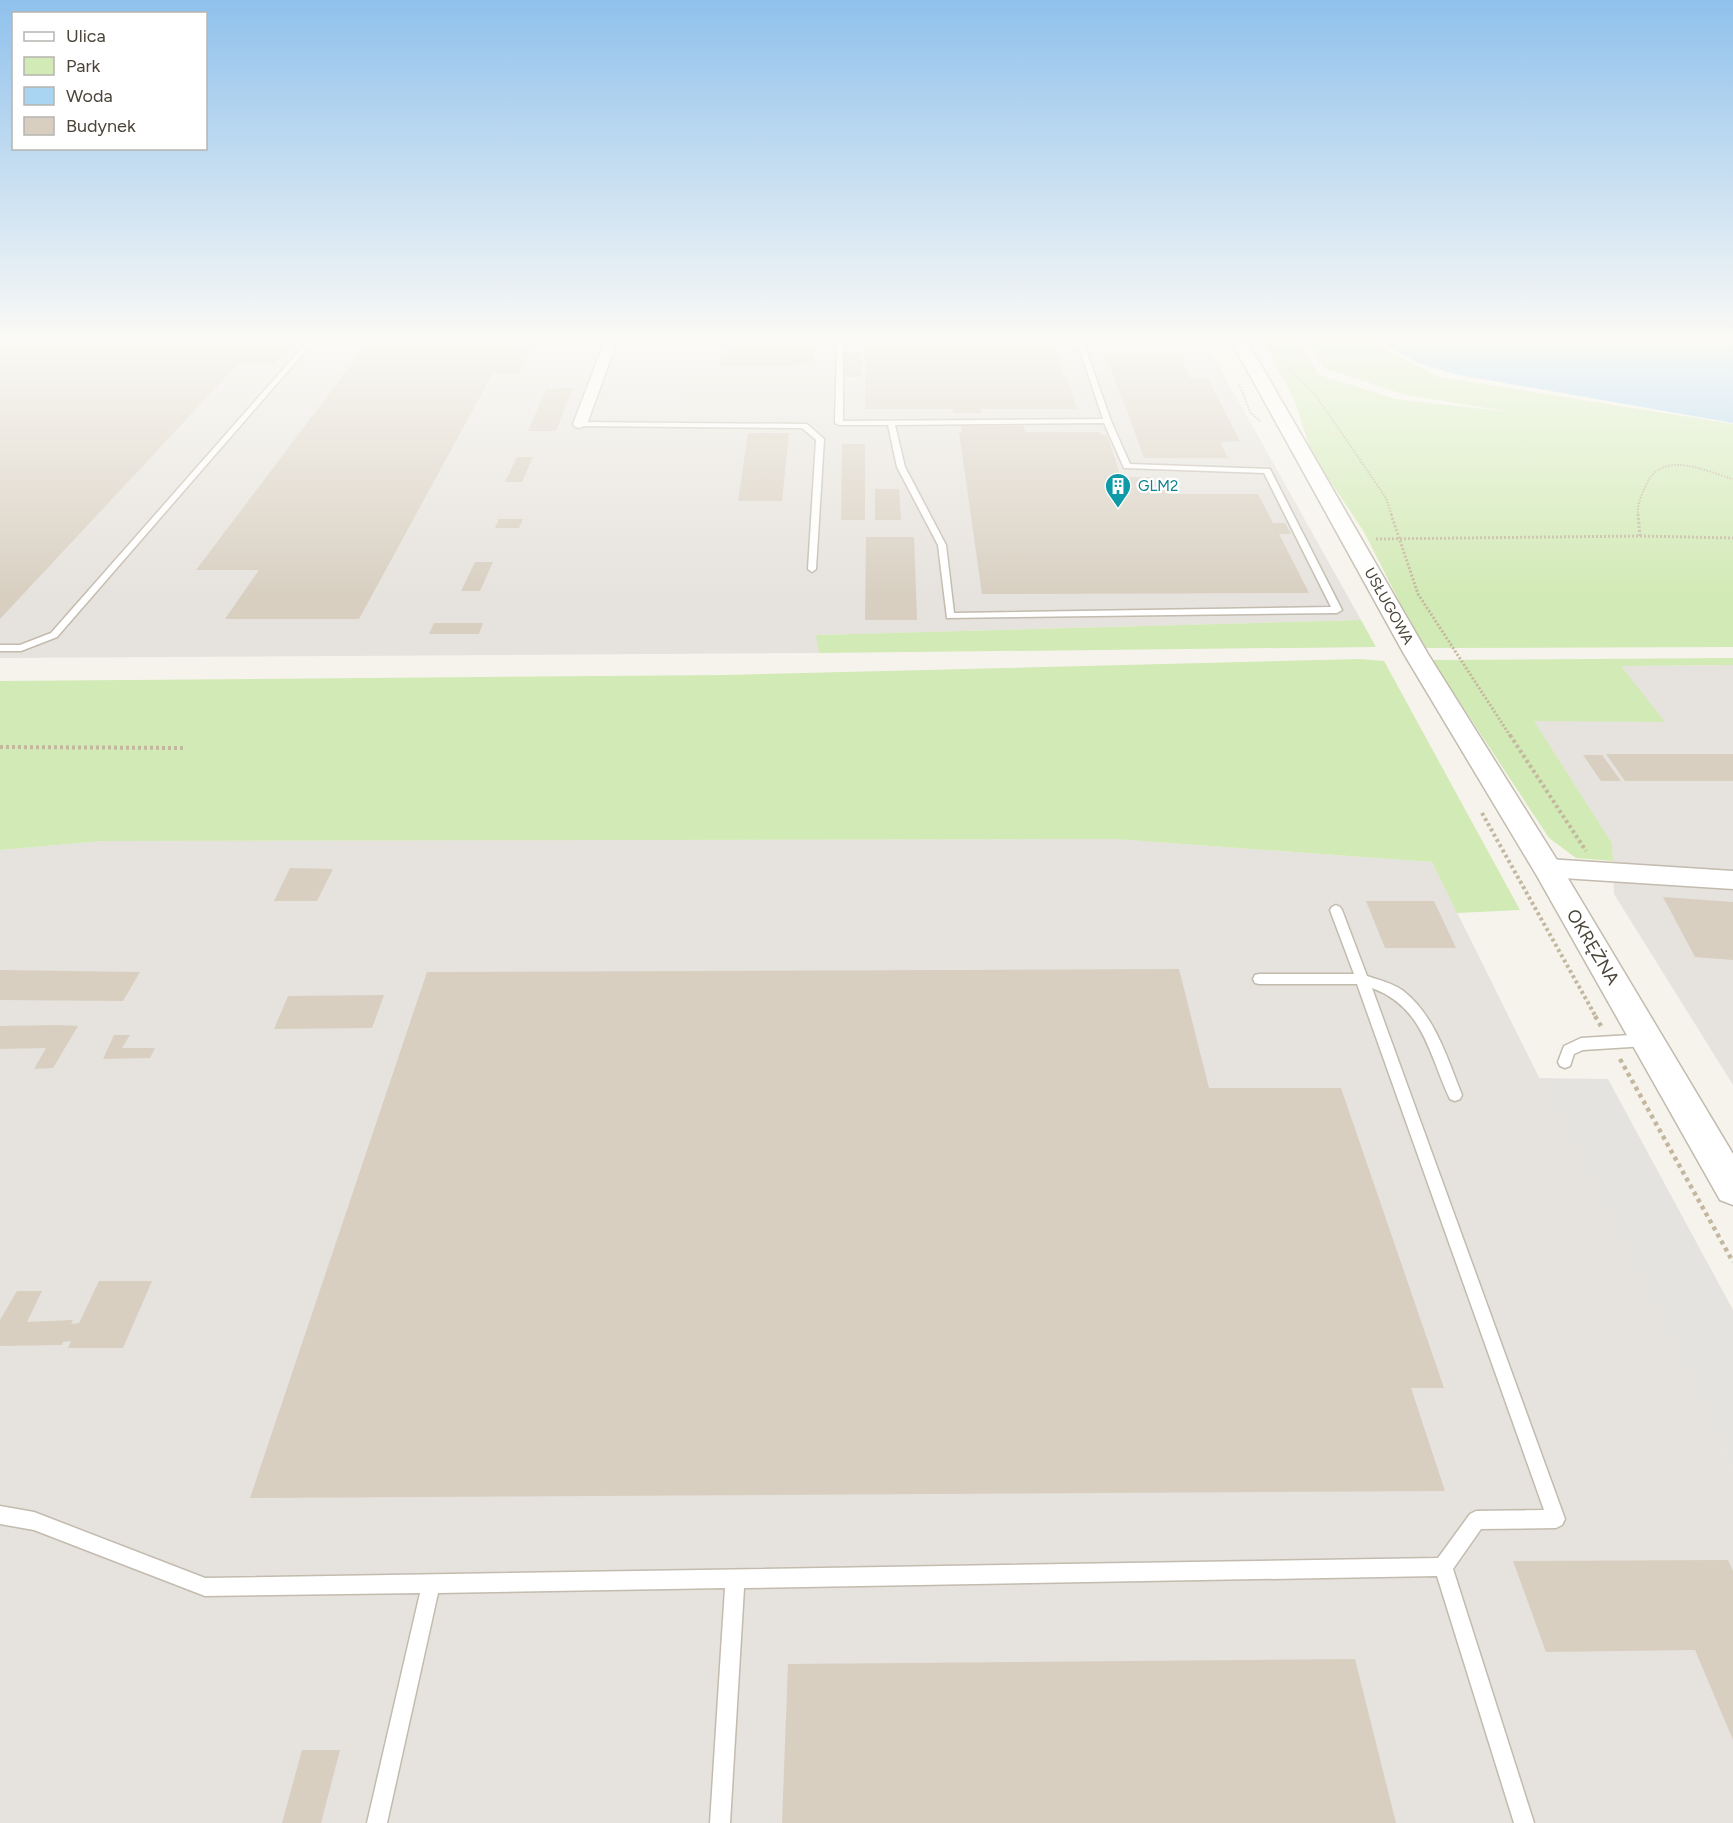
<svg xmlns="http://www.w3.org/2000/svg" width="1733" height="1823" font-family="Figtree,sans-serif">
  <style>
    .industrial { fill: #e6e2dd }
    .green { fill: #d2eab5 }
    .parking { fill: #e5e3e0 }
    .water { fill: #a9d4f2 }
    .building { fill: #d8cfc1 }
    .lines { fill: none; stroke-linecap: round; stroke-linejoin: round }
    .service-casing { stroke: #c2bbae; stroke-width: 3 }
    .minor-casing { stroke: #c2bbae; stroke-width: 3 }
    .tertiary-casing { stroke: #c2bbae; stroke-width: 3 }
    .path-far3 { stroke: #c4b79f; stroke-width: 2; stroke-dasharray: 1.5 1.5; stroke-linecap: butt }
    .path-far2 { stroke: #c4b79f; stroke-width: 3; stroke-dasharray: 2 2; stroke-linecap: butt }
    .path-far1 { stroke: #c4b79f; stroke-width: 4; stroke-dasharray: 3 3; stroke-linecap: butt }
    .path { stroke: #c4b79f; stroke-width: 4.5; stroke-dasharray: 4 4; stroke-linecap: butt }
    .service { fill: #fff; fill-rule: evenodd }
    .minor { fill: #fff; fill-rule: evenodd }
    .tertiary { fill: #fff; fill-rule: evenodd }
    .labels { text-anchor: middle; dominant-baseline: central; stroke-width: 4.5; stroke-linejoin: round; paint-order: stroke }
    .far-culture-label { font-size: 15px; fill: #0d838f; stroke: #fff; text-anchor: start }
    .far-street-label { font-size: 15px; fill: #4b4439; stroke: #fff }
    .street-label { font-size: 18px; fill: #4b4439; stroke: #fff }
  </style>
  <rect width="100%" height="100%" fill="#f6f3ec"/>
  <!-- industrial -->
  <path class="industrial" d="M0,341H1205L1361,620L817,635L819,653L0,658Z
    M1733,665V1085L1614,894L1612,843L1533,720L1664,722L1620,666Z
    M1115,839L1432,862L1733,1468V1823H0V850L103,841Z"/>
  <!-- green -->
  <path class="green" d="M1263,341H1298L1319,375L1396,399L1511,412L1406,395L1324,368L1308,341H1370L1439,377L1733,424V647L1423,648L1364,532L1312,454L1294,399Z
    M1361,620L1376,647L819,653L816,635Z
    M1733,658V665L1621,666L1665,722L1534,721L1612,843L1613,861L1576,858L1549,838L1432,660Z
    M1360,659L1384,661L1520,910L1457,913L1432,862L1115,839L103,841L0,850V681L727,675Z"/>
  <!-- parking -->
  <path class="parking" d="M628,341H695L678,410H605Z
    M1539,1078L1608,1079L1733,1310V1468Z"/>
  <!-- water -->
  <path class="water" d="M1383,341H1733V423L1454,374L1418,363L1384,344Z"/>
  <!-- building -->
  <path class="building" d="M0,341H261L257,345H291L275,364H238L0,619Z
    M369,341H508L504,350H530L519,373H493L359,619H225L259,570H196Z
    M728,341H813L814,363H799V366H720L721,357H725Z
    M865,341H1053L1063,377H1067L1077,409H981L982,413H953V409H865Z
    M841,352H861V377H841Z
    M1182,354L1186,363H1183L1190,378H1208L1240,441L1220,442L1228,458H1144L1109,363H1106L1103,355Z
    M573,388L556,431H528L546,389Z
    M961,426H1024L1025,432H1100L1101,435H1107L1121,477H1153L1157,485H1164L1168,494H1258L1273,523H1285L1291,534H1279L1309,593L982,594L959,432H962Z
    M748,433H789L782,501H738Z
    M842,444H865V520H841Z
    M517,457H533L522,482H505Z
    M875,489H899L901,520H875Z
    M499,519H523L519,528H495Z
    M866,537H914L917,620H865Z
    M475,562H493L480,591H461Z
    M434,623H483L479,634H429Z
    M1606,754H1733V781H1625Z
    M1583,755H1602L1621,781H1601Z
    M290,868L333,869L317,901H274Z
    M1663,897L1733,902V960L1695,957Z
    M1366,901H1434L1456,948H1385Z
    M1179,969L1209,1088H1341L1444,1388H1411L1445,1491L250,1498L427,972Z
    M0,970L140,972L123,1001L0,1000Z
    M384,995L372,1028L274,1029L288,996Z
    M59,1025L78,1026L53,1068L34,1069L46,1048L0,1049V1026Z
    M114,1035H130L122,1048H155L150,1058L103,1059Z
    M99,1281H152L123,1348H68L71,1341L63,1342L62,1345L0,1346V1320L17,1291H42L27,1322L73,1320L71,1324L79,1323Z
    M1728,1560L1733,1571V1740L1695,1650L1546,1652L1513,1561Z
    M1355,1659L1396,1823H782L788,1664Z
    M302,1750H340L321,1823H282Z"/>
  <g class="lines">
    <!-- service casing -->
    <g class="service-casing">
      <path id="service" d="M308,341H314L57,637L21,651H0V645H20L51,633Z
        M837,341H843V421L1103,419L1077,341H1083L1111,421L1130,464L1270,469L1342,610L1337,613L947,618L938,545L897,467L888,425H839L835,423ZM1104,423L1124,468L1264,473L1331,607L954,613L946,545L905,467L895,425Z
        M577,422L807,424L824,439L816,569L812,572L808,569L816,440L802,428L580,426H577Z
        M1336,905L1340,907L1342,910L1367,976C1379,980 1392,983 1402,990C1435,1015 1447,1058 1462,1095L1460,1099L1455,1101L1450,1099C1429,1055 1424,1007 1372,988L1565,1519L1562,1525L1556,1528L1481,1529L1453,1569L1534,1823H1514L1437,1576L744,1588L730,1823H710L725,1588L438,1593L387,1823H367L420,1593L205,1596L34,1530L0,1524V1506L34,1512L205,1578L1438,1558L1470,1514L1476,1511L1544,1510L1357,984H1259L1255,983L1253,979L1255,975L1259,974H1354L1330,910L1332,907Z
        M1647,1034L1652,1036L1654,1040L1652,1044L1647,1046L1583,1050L1574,1054L1570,1066L1565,1068L1560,1066L1558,1062L1564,1046L1581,1038Z"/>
    </g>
    <!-- minor casing -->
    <g class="minor-casing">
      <path id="minor" d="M605,341H617L587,424L580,428L575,427L573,424Z
        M1547,859L1733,871V889L1547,877L1539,874L1535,868L1539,862Z"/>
    </g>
    <!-- tertiary casing -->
    <g class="tertiary-casing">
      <path id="tertiary" d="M1231,341H1247L1428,654L1557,860L1733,1154V1205L1720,1200L1537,876L1404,654Z"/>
    </g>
    <!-- path-far3 -->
    <path class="path-far3" d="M1268,341L1275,353L1317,397L1386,498L1392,516
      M1239,384L1250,412L1260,421
      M1638,516C1637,504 1641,496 1646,485C1662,449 1705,471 1733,479"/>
    <!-- path-far2 -->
    <path class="path-far2" d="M1391,514L1418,594L1511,737
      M1638,514L1640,536
      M1376,539L1640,536L1733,538"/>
    <!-- path-far1 -->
    <path class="path-far1" d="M1510,735L1586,851
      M0,747L184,748
      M1482,813L1596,1017"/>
    <!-- path -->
    <path class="path" d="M1595,1016L1601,1026
      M1620,1059L1733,1262"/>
    <!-- service -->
    <use href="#service" class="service"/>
    <!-- minor -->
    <use href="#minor" class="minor"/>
    <!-- tertiary -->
    <use href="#tertiary" class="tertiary"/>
  </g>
  <!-- sky -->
  <linearGradient id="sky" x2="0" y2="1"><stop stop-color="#8fc1ec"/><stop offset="0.57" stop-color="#fbfaf6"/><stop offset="1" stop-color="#fbfaf6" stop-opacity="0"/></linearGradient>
  <rect width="1733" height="596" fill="url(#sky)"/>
  <!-- icons -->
  <defs>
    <g id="building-pin" transform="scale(1.35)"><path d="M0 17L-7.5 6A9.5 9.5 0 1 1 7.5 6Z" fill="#0f9aa8" stroke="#fff"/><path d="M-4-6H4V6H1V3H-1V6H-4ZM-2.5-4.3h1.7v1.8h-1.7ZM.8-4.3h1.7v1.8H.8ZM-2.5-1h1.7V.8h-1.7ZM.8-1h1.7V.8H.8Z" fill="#fff"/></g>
  </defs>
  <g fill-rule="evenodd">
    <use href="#building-pin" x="1118" y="486"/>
  </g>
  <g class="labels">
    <!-- far-culture labels -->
    <g class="far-culture-label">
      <text x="1138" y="486">GLM2</text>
    </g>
    <!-- far-street labels -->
    <g class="far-street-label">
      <text transform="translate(1389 606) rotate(61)">USŁUGOWA</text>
    </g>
    <!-- street labels -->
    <g class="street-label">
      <text transform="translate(1593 947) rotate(59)">OKRĘŻNA</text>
    </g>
  </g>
  <!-- legend -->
  <rect x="12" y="12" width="195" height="138" fill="#ffffff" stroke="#b7b4b0" stroke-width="1.5"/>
  <rect x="24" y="32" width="30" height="9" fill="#ffffff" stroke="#b7b4b0" stroke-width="1.5"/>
  <text x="66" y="42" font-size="18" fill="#4b4439">Ulica</text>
  <rect x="24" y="57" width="30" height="18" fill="#d2eab5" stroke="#b7b4b0" stroke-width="1.5"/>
  <text x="66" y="72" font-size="18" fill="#4b4439">Park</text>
  <rect x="24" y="87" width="30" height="18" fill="#a9d4f2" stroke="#b7b4b0" stroke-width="1.5"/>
  <text x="66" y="102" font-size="18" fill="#4b4439">Woda</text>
  <rect x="24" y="117" width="30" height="18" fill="#d8cfc1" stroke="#b7b4b0" stroke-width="1.5"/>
  <text x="66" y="132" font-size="18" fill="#4b4439">Budynek</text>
</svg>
